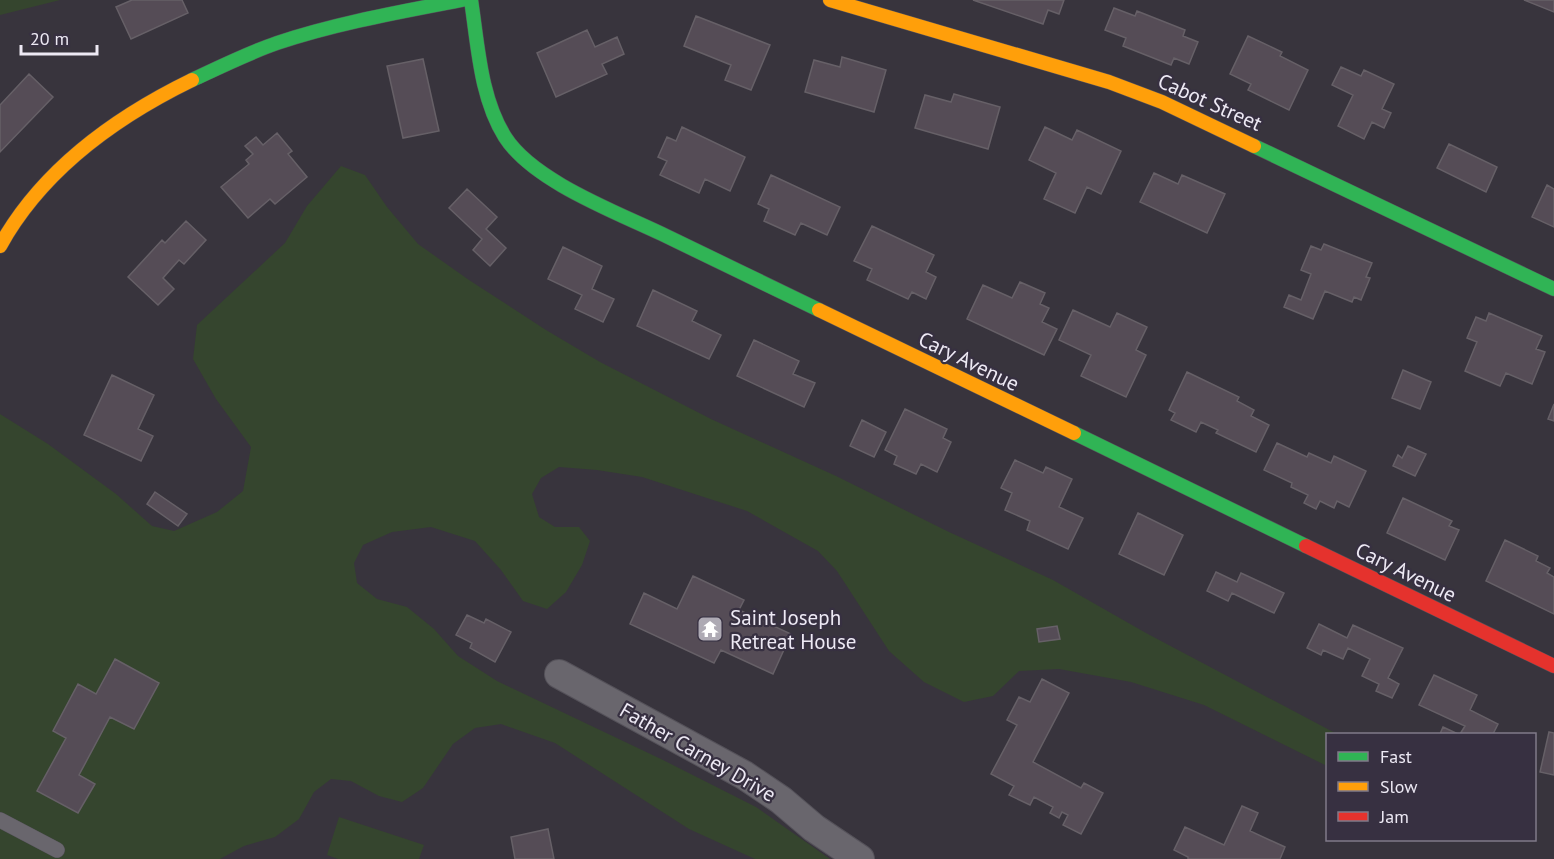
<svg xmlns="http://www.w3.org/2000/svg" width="1554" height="859" font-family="'PT Sans',sans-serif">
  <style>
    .green { fill: #35452e }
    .building { fill: #554c56; stroke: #666067; stroke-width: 1.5 }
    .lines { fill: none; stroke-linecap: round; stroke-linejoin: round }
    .lane-casing { stroke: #55525a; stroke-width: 16 }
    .street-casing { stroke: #55525a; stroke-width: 30 }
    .fast-casing { stroke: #55525a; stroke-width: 15 }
    .slow-casing { stroke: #55525a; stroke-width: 15 }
    .jam-casing { stroke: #55525a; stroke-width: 15 }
    .lane { stroke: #69666d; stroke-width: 15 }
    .street { stroke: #69666d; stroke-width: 28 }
    .fast { stroke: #30b455; stroke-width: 14 }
    .slow { stroke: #ff9f0a; stroke-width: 14 }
    .jam { stroke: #e5322d; stroke-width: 14 }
    .labels { text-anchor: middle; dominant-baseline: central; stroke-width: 4.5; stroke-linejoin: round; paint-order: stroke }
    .street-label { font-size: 21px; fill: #ede9f4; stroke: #373041 }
    .poi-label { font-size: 21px; fill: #ede9f4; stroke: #373041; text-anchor: start }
  </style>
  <rect width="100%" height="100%" fill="#38343d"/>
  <!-- green -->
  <path class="green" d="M0,0H60L0,15Z
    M341,166L365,175L387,207L418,244L469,280L546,330L600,362L711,419L836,476L949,532L1053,580L1146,633L1337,734H1328L1327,766L1204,705L1131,682L1059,669L1019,671L993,696L964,702L924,682L889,651L837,571L818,551L747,511L642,477L597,470L559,467L541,478L532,494L539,517L555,527H579L590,541L582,565L566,592L547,609L523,601L501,570L475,541L431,527L392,532L363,545L354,563L357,583L377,599L407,607L434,629L458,656L497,681L663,760L756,807L830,859H755L689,829L555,743L501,724L475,728L453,744L423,788L402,802L379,796L351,781L331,779L314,792L299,819L275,837L244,846L220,859H0V414L48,444L116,494L152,526L174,531L217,512L243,491L251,447L216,399L193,359L197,325L285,243L307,206Z
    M339,817L424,845L419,859H338L327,855Z"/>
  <!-- building -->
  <path class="building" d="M132,0H182L188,13L131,39L116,7Z
    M973,0H1064L1059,14L1048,10L1043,24Z
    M1524,0H1554V12Z
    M1114,8L1135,16L1137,11L1185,30L1183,36L1198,42L1189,64L1174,58L1171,65L1123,46L1126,38L1105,30Z
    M696,16L770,45L751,90L725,80L731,65L684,46Z
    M587,30L595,47L617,37L624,54L602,64L607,74L556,97L537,53Z
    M1248,36L1282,52L1280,56L1308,70L1289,110L1248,90L1251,84L1230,74Z
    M842,57L886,70L874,112L805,92L814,60L840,67Z
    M423,59L439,131L403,138L387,66Z
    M1341,67L1361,76L1364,70L1394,84L1382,109L1391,113L1384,128L1372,122L1364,139L1338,126L1353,95L1332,85Z
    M29,74L53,97L0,152V105Z
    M954,94L1000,107L988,149L915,128L925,95L951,102Z
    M682,127L745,157L730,191L705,179L699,193L660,175L667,161L658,157L667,137L676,141Z
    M1045,127L1072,140L1077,130L1121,151L1101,194L1087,187L1075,213L1044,199L1056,173L1029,160Z
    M277,133L292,151L288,154L307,177L275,204L270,199L248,218L221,187L249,164L246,160L253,154L245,146L256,137L263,145Z
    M1449,144L1497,167L1486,192L1437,168Z
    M1154,173L1178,184L1182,175L1225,194L1207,233L1140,202Z
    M771,175L840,207L827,235L801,223L795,235L764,221L769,209L758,204Z
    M1547,185L1554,189V227L1532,217Z
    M467,189L497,217L486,229L506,248L490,266L473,250L482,239L449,208Z
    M186,221L206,240L184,264L179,260L163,278L174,289L158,305L128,277L162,240L165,243Z
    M872,226L934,255L926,272L936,277L926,299L912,292L908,299L867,280L872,269L854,261Z
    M1324,244L1372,263L1366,277L1370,278L1361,300L1354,297L1352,302L1325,291L1313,319L1284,307L1289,295L1301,300L1311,274L1301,270L1311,246L1321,250Z
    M563,247L602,266L592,289L614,299L603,322L575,309L582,295L548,279Z
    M1020,282L1045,293L1040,304L1049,308L1042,322L1057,329L1044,355L967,319L983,285L1012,298Z
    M653,290L697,311L692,321L721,335L709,359L637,326Z
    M1073,310L1110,327L1117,313L1147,327L1136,350L1146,355L1126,397L1081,376L1091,355L1059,340Z
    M1489,313L1542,336L1536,349L1545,352L1532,384L1506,373L1500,386L1465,371L1477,342L1467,338L1476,317L1486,321Z
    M754,340L799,361L793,374L815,383L804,407L737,376Z
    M1403,370L1431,382L1420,409L1392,398Z
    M1187,372L1239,397L1237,401L1254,410L1251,416L1269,425L1256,452L1216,433L1218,430L1201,422L1196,432L1171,420L1175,413L1169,410Z
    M112,375L154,395L138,429L153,436L141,461L84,435Z
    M1554,404V421L1548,419Z
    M905,409L947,429L943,438L951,442L937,472L921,464L916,474L894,464L897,456L885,450Z
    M862,420L886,432L874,457L850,446Z
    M1277,443L1307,457L1309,453L1331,463L1334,456L1366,471L1349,507L1337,501L1334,508L1320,501L1316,509L1304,503L1308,495L1291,487L1292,483L1264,470Z
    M1408,446L1426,454L1415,476L1393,466L1398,455L1402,458Z
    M1015,460L1043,473L1046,467L1072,479L1059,507L1083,518L1068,549L1027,530L1030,521L1005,510L1012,493L1001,488Z
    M155,492L187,514L178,526L147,504Z
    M1403,498L1452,521L1449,526L1459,530L1445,560L1387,533Z
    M1138,513L1183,535L1164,575L1119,554Z
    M1505,540L1538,556L1536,561L1550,568L1547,573L1554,577V614L1486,581Z
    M1216,572L1237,582L1241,573L1284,593L1274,613L1232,593L1228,601L1207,591Z
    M693,576L744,600L739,610L791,634L773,674L721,650L714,663L630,624L644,593L677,609Z
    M467,615L484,623L486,619L511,632L495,662L470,648L472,643L456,635Z
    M1319,624L1347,638L1353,625L1403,648L1388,678L1399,684L1392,698L1376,691L1379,684L1362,676L1370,659L1348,648L1343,659L1323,650L1321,655L1307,648Z
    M1057,626L1060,639L1039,642L1037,629Z
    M115,659L159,683L134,729L110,717L79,775L95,784L78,813L37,791L66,738L53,731L78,684L96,694Z
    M1434,675L1477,695L1470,710L1498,724L1493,734H1460L1465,726L1419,705Z
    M1042,679L1069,693L1033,762L1081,788L1084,783L1103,793L1081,834L1063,825L1068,815L1062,812L1059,818L1050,813L1053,807L1034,797L1030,805L1009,795L1014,786L991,774L1017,725L1007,720L1019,697L1030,702Z
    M1443,727L1458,734H1440Z
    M1549,732L1554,733V775L1540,772Z
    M1242,806L1258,813L1250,831L1285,847L1280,859H1188V857L1174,850L1185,827L1224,845Z
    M548,829L554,859H515L511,837Z"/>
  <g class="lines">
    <!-- lane casing -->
    <g class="lane-casing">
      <path id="lane" d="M0,820L57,850"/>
    </g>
    <!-- street casing -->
    <g class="street-casing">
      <path id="street" d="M559,674L744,775L781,800L814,828L860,859"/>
    </g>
    <!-- fast casing -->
    <g class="fast-casing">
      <path id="fast" d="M471,0C478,45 480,97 505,137C533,181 616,212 662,234C714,259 767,285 819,310
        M192,80C220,67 248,53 277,43C337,23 400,12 462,0
        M1254,146L1554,289
        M1074,433L1306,546"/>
    </g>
    <!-- slow casing -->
    <g class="slow-casing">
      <path id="slow" d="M830,0L1109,82L1162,102L1254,146
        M0,246C42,170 116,117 192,80
        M819,310L1074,433"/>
    </g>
    <!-- jam casing -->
    <g class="jam-casing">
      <path id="jam" d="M1306,546L1554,666"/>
    </g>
    <!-- lane -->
    <use href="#lane" class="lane"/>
    <!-- street -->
    <use href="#street" class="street"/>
    <!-- fast -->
    <use href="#fast" class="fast"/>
    <!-- slow -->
    <use href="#slow" class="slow"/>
    <!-- jam -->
    <use href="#jam" class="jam"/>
  </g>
  <!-- icons -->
  <defs>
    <g id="temple-square" transform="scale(1.35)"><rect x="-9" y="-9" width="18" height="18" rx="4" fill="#aeaab4" stroke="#373041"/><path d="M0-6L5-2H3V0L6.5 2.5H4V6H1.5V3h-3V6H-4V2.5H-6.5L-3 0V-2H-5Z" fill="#fff"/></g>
  </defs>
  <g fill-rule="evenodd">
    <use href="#temple-square" x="710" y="629"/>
  </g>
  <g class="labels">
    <!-- street labels -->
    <g class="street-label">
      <text transform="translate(1210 102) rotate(24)">Cabot Street</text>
      <text transform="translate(969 361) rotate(26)">Cary Avenue</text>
      <text transform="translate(1406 572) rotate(26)">Cary Avenue</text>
      <text transform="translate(698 752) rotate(30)">Father Carney Drive</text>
    </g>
    <!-- poi labels -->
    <g class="poi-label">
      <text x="730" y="617">Saint Joseph<tspan x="730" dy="24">Retreat House</tspan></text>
    </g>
  </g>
  <!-- legend -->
  <rect x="1326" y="733" width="210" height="108" fill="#373041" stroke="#807a89" stroke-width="1.5"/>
  <rect x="1338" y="752" width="30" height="9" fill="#30b455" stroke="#807a89" stroke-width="1.5"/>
  <text x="1380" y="763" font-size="18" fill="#ede9f4">Fast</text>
  <rect x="1338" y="782" width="30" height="9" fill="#ff9f0a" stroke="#807a89" stroke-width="1.5"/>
  <text x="1380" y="793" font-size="18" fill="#ede9f4">Slow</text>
  <rect x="1338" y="812" width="30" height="9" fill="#e5322d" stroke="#807a89" stroke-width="1.5"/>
  <text x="1380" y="823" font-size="18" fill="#ede9f4">Jam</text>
  <!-- scale -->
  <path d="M21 45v9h76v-9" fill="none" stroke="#ede9f4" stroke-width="3"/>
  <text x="30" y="45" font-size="18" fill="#ede9f4" stroke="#373041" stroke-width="4.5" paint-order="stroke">20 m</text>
</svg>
